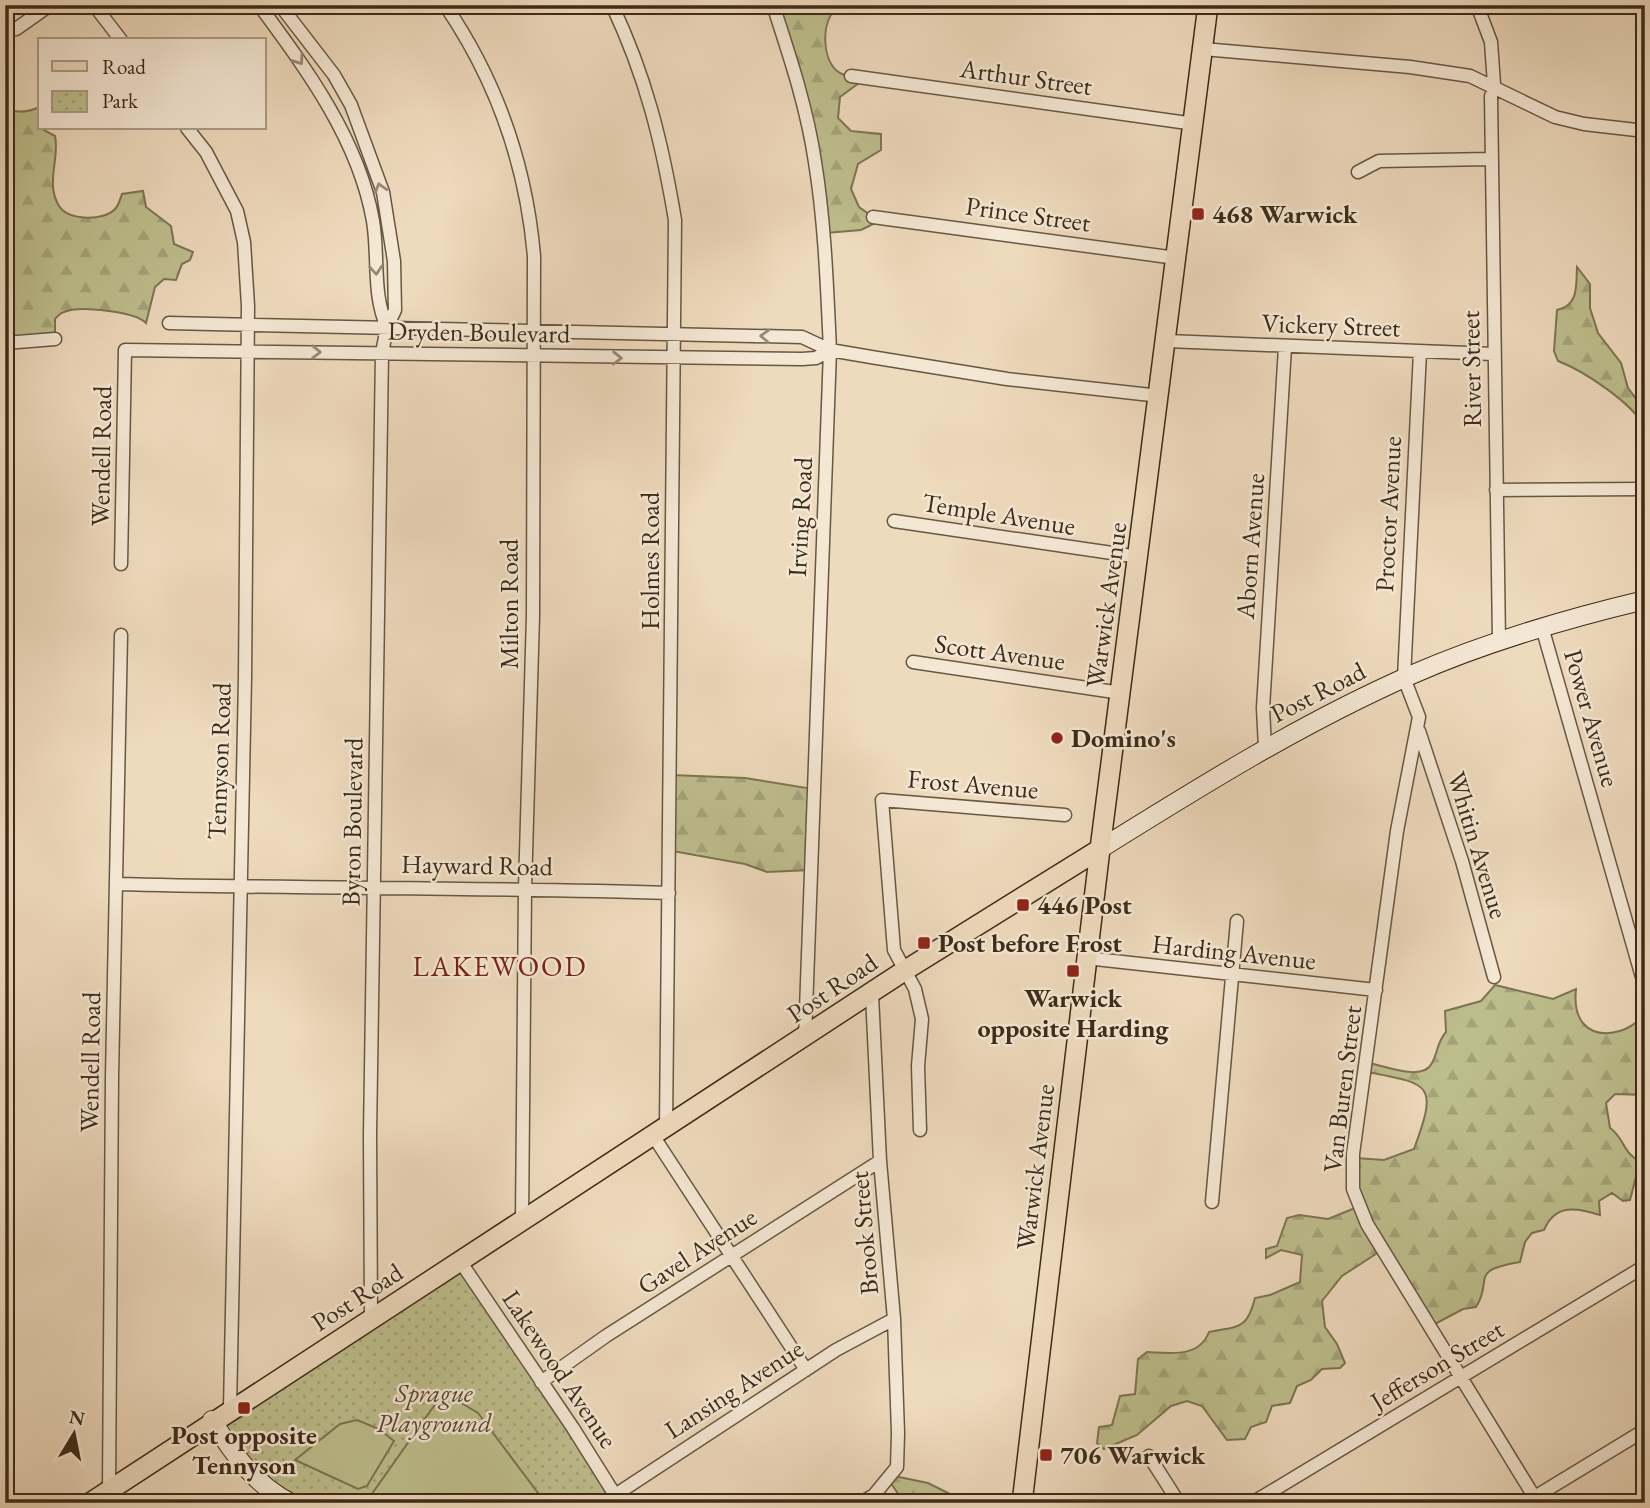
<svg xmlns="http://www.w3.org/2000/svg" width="1650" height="1508" font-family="'EB Garamond',serif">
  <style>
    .forest { fill: url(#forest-firs); stroke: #7d7453; stroke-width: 2 }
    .park { fill: url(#park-dots); stroke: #7d7453; stroke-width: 2 }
    .garden { fill: #bebe8d; stroke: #7d7453; stroke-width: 2 }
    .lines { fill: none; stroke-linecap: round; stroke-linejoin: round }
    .street-casing { stroke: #685742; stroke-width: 15 }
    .secondary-casing { stroke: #3c2b19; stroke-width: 20 }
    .primary-casing { stroke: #3c2b19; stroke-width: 22 }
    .street { stroke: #f4e7d4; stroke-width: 12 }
    .secondary { stroke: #f4e7d4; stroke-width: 18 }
    .primary { stroke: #eedabd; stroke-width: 19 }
    .oneway { stroke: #988976 }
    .poi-dot { fill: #8f2418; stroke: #f4e7d4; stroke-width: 2.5 }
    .labels { text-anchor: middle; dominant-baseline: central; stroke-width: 5; stroke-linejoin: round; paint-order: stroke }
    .street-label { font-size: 26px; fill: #3c2b19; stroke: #f4e7d4 }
    .poi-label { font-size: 26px; font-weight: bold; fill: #3c2b19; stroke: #f4e7d4; text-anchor: start }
    .park-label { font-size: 26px; font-style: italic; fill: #564830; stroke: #f4e7d4 }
    .neighbourhood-label { font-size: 28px; letter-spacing: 2px; fill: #7a1f14; stroke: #f4e7d4 }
  </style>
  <defs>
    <pattern id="forest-firs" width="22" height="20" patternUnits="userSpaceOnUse" patternTransform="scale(1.75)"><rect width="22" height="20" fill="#bebe8d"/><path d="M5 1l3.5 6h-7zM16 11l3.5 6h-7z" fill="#a4a379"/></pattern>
    <pattern id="park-dots" width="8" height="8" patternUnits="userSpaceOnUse" patternTransform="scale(1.75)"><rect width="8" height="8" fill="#bebe8d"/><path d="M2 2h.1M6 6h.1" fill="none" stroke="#a4a379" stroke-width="1.8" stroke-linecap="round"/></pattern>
  </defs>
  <rect width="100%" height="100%" fill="#eedabd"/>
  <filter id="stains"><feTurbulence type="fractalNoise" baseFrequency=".00286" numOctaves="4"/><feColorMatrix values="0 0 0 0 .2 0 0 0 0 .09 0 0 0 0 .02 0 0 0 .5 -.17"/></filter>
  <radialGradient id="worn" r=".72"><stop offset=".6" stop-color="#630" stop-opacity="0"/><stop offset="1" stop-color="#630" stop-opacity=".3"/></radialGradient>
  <!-- forest -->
  <path class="forest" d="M775,5H862C855,9 844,3 836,9C821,22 822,58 837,71C843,76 855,78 863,80L840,97L838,118L851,131L881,134V150L858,164L851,189L859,207L879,221L861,230L826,233L815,154Z
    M5,106C15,115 28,112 40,107V128L55,136C60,158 45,183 59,206C69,221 104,221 115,209C119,205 120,199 122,194L143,191L146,207L171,226L174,244L193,252L190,260L182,264L176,280L164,279L155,287L146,323C136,312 79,305 64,312C60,313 58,316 55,319V339L5,345Z
    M1577,267L1590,284V308L1598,333L1621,363L1628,388L1637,400L1645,401V427C1631,402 1584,371 1558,361L1554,351L1557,310C1579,305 1576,286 1577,267Z
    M672,775L745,778L813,789L810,870L767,872L745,864L672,851Z
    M1495,985L1553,999L1576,989C1569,1055 1641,1034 1645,1009V1095L1615,1094L1606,1103L1610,1128C1624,1137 1623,1154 1640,1161L1630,1200L1623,1201L1612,1193L1599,1201L1600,1215C1576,1207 1555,1204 1544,1230L1532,1233L1525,1242L1520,1262C1467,1271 1494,1279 1476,1307L1463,1309L1435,1324L1382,1250L1342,1276L1322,1301L1325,1327L1337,1344L1345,1363L1340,1368L1322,1369L1311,1380L1297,1386L1290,1403L1272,1406L1266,1422L1251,1427L1245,1439L1227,1440L1202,1406L1187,1401L1171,1406L1137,1435L1104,1449L1097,1443L1099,1427L1112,1425L1120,1396L1135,1394L1138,1359L1147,1352C1171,1353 1199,1358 1209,1332C1239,1326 1247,1330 1255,1298L1270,1295L1300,1282L1302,1255L1281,1250L1266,1258V1249L1277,1246L1287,1218L1299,1215L1328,1219L1360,1206L1356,1158L1384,1160L1414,1149C1438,1084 1431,1084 1368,1072L1369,1063C1385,1066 1423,1082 1432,1063C1438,1052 1437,1042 1446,1032L1445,1011L1481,1001Z
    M894,1476L928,1483L948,1493L942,1503H898L901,1498L888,1479Z"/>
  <!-- park -->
  <path class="park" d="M458,1262L615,1495L600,1503H293L216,1425Z"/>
  <!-- garden -->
  <path class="garden" d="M458,1401L478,1413L538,1493L527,1503H376L369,1498L434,1406Z
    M357,1420L379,1429L394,1441L367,1486L358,1489L295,1460L340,1424Z"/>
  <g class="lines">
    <!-- street casing -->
    <g class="street-casing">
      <path id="street" d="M94,5L121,40
        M259,5C307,70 359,140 373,221C379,256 372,294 387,327
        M280,5L334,75L351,105L383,192L394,261L395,310L387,327L382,353L370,1135L371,1320
        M445,5C497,81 526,165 534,256L533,616L525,888L522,1221
        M612,5C646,77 662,142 675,220L666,1128
        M773,5C790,57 807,108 815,162C825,224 827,287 830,350L805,1038
        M1477,5L1491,42L1494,84
        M16,29L50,5
        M1203,49L1410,67L1470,76L1555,117L1584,124L1645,131
        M851,76L1195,124
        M1491,96L1499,641
        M187,128L206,152L237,211L244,242L248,306L245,678L230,1409
        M1358,172L1379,161L1490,159
        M873,217L1176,258
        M169,323L802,337L830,350L871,357L1007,379L1160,396
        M1167,341L1493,354
        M5,343L55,339
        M1420,352L1404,678L1419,717L1397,831L1353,1154V1189L1367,1224L1538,1503
        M1496,490L1645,489
        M894,521L1139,557
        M121,564L125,350L802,359L816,358L830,350
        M1542,627L1644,984
        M913,662L1121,693
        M1419,731L1462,861L1494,977
        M1265,748L1263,708L1285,347
        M116,884C300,889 484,887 669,893
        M1086,958L1376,990
        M920,1130L918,1066L922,1019L915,989L894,950L882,800L1065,815
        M654,1137L806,1370
        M1212,1202L1237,921
        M460,1261L573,1428L620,1503
        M541,1382L606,1336L880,1161
        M1149,1456L1179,1503
        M109,1490L112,1077L121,635
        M603,1503L836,1350L894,1319
        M861,1503L874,1495L897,1467L898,1433L894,1319L880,1161L872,995
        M1252,1503L1645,1266
        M1525,1503L1645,1430"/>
    </g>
    <!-- secondary casing -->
    <g class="secondary-casing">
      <path id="secondary" d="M1100,849C1201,786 1302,723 1411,675C1486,642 1565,619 1645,600
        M212,1420C233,1454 255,1485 291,1503"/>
    </g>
    <!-- primary casing -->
    <g class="primary-casing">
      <path id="primary" d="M90,1503L904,971L1100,849
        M1022,1503L1100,849L1208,5"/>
    </g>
    <!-- street -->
    <use href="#street" class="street"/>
    <!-- secondary -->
    <use href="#secondary" class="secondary"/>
    <!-- primary -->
    <use href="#primary" class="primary"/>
  </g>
  <!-- one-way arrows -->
  <defs><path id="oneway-chevron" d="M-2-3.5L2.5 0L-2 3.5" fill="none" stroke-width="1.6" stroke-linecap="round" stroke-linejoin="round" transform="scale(1.75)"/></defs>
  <g class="oneway">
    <use href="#oneway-chevron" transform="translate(299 60) rotate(55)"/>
    <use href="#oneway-chevron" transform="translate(380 188) rotate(-106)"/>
    <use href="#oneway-chevron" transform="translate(376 270) rotate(86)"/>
    <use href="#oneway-chevron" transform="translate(765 336) rotate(-178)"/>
    <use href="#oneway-chevron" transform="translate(316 352) rotate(1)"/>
    <use href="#oneway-chevron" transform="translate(617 358) rotate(1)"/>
  </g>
  <!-- markers -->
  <g class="poi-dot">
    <rect x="1191" y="207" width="14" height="14" rx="3.5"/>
    <circle cx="1057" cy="738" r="7"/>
    <rect x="1016" y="898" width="14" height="14" rx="3.5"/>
    <rect x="917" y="936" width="14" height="14" rx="3.5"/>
    <rect x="1066" y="964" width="14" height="14" rx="3.5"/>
    <rect x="237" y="1401" width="14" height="14" rx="3.5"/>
    <rect x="1039" y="1448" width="14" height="14" rx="3.5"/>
  </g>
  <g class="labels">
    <!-- street labels -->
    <g class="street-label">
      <text transform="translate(1026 77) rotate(8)">Arthur Street</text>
      <text transform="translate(1028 214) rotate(8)">Prince Street</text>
      <text transform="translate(1331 325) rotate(2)">Vickery Street</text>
      <text transform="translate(479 332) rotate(1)">Dryden Boulevard</text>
      <text transform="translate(1471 369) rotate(-91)">River Street</text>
      <text transform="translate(101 456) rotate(-89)">Wendell Road</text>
      <text transform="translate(999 514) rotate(9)">Temple Avenue</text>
      <text transform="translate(1388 514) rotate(-87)">Proctor Avenue</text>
      <text transform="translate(800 517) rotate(-87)">Irving Road</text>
      <text transform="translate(1250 546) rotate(-86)">Aborn Avenue</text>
      <text transform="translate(650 561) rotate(-90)">Holmes Road</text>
      <text transform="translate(509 604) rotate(-90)">Milton Road</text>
      <text transform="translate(1106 605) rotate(-82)">Warwick Avenue</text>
      <text transform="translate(1000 652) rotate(8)">Scott Avenue</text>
      <text transform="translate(1318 692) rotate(-27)">Post Road</text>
      <text transform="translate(1592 718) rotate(74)">Power Avenue</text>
      <text transform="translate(219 761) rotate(-88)">Tennyson Road</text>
      <text transform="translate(973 784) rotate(5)">Frost Avenue</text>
      <text transform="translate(352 822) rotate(-89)">Byron Boulevard</text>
      <text transform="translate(1478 845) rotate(73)">Whitin Avenue</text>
      <text transform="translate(477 865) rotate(1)">Hayward Road</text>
      <text transform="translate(1234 952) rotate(6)">Harding Avenue</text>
      <text transform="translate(832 988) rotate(-34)">Post Road</text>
      <text transform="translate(90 1062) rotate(-89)">Wendell Road</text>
      <text transform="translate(1342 1089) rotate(-83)">Van Buren Street</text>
      <text transform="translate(1035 1167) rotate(-83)">Warwick Avenue</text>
      <text transform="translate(864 1233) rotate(-95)">Brook Street</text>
      <text transform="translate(697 1251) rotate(-33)">Gavel Avenue</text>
      <text transform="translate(357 1297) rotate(-33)">Post Road</text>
      <text transform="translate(1437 1365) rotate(-31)">Jefferson Street</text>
      <text transform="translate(560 1369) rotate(56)">Lakewood Avenue</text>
      <text transform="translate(734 1389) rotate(-33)">Lansing Avenue</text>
    </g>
    <!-- poi labels -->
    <g class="poi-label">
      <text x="1212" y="214">468 Warwick</text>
      <text x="1071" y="738">Domino's</text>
      <text x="1037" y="905">446 Post</text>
      <text x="938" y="943">Post before Frost</text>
      <text x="1073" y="998" text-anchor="middle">Warwick<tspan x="1073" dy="30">opposite Harding</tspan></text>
      <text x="244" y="1435" text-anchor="middle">Post opposite<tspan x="244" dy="30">Tennyson</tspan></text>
      <text x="1060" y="1455">706 Warwick</text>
    </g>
    <!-- park labels -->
    <g class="park-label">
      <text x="434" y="1393">Sprague<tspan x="434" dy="30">Playground</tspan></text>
    </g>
    <!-- neighbourhood labels -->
    <g class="neighbourhood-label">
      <text x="500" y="966">LAKEWOOD</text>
    </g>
  </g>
  <!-- margin -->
  <rect width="1650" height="1508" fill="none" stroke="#eedabd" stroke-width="28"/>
  <rect x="7" y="7" width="1636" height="1494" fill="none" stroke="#3c2b19" stroke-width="3.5"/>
  <rect x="14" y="14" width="1622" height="1480" fill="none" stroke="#3c2b19" stroke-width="2"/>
  <!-- legend -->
  <rect x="38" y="38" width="228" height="91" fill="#f4e7d4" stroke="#aa9c89" stroke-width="2"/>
  <rect x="52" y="61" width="35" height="10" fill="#eedabd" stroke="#aa9c89" stroke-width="2"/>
  <text x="102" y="74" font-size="21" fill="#3c2b19">Road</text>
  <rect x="52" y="91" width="35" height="21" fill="url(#park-dots)" stroke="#aa9c89" stroke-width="2"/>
  <text x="102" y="108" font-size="21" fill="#3c2b19">Park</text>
  <!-- north arrow -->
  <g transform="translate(74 1434) rotate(10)" stroke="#f4e7d4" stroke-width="5" paint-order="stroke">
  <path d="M0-5L12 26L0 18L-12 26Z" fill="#3c2b19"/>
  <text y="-10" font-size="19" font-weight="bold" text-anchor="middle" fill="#3c2b19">N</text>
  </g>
  <rect width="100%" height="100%" filter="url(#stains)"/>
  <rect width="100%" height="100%" fill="url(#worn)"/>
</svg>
